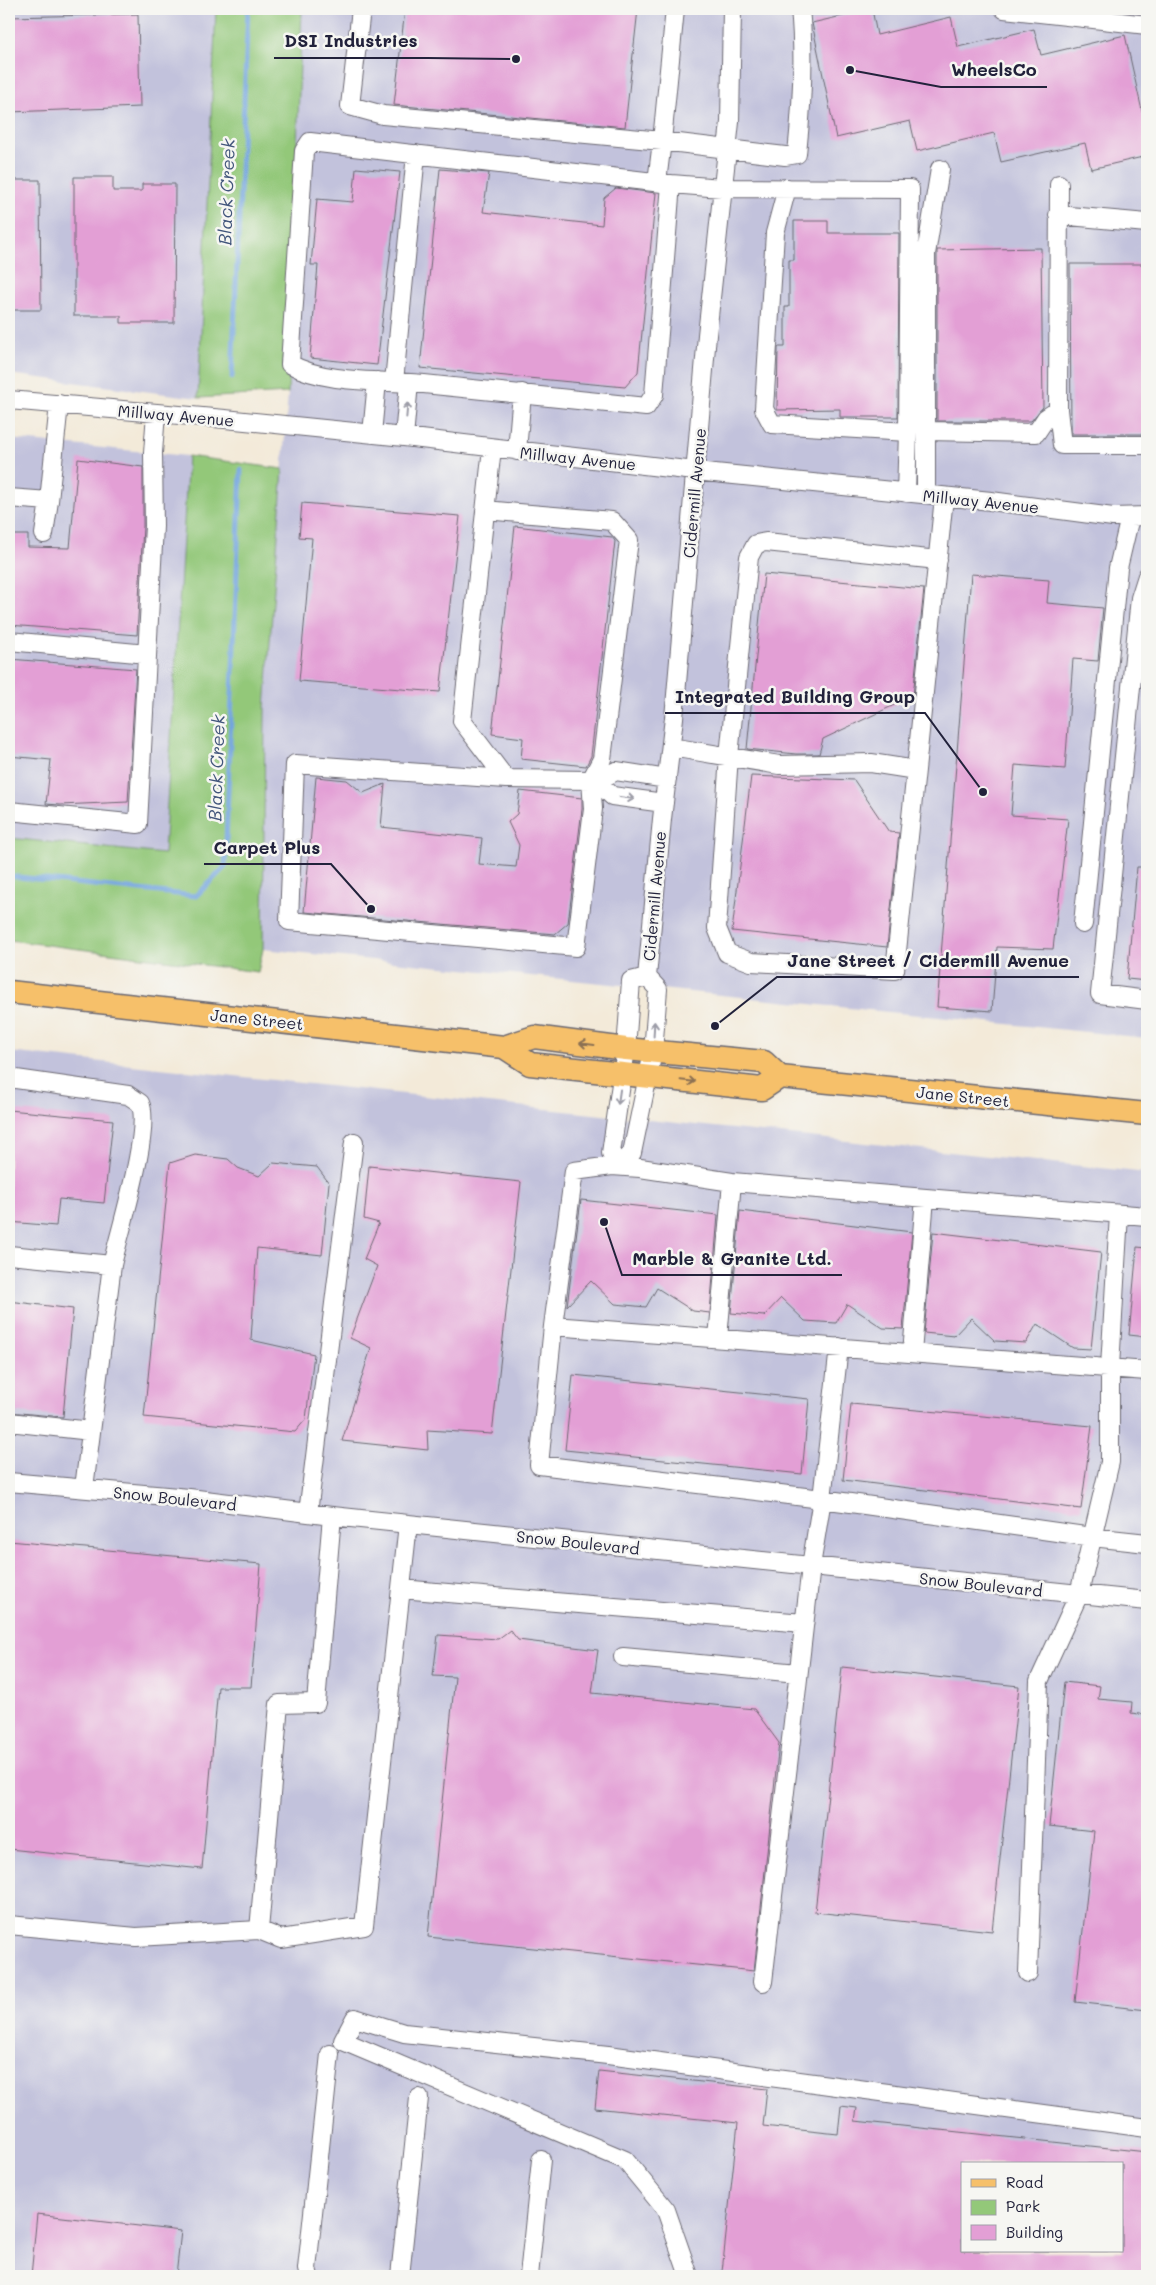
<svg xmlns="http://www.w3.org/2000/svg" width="1156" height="2285" font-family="Mali,sans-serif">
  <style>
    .industrial { fill: #c2c2dc; fill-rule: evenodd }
    .green { fill: #93c879; stroke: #5a755a }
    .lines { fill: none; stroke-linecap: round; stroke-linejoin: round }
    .stream { stroke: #72a4de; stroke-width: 5 }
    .building { fill: #e39fd5; fill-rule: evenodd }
    .minor-casing { stroke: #6b6872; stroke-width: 20 }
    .major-casing { stroke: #6b6872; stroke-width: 25 }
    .minor { stroke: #fff; stroke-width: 18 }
    .major { stroke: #f6c06b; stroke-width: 22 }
    .oneway { stroke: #9c9ca7 }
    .oneway2 { stroke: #8c7153 }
    .labels { text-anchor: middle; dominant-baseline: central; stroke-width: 5; stroke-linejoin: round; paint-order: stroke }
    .street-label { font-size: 16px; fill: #22223b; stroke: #f6f6f2 }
    .water-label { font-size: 18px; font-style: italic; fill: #42567c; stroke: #f6f6f2 }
    .leader { fill: none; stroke: #22223b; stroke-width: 2 }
    .callout-dot { fill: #22223b; stroke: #f6f6f2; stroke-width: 2 }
    .callout-label { font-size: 18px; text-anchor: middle; font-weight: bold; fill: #22223b; stroke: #f6f6f2; stroke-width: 5; stroke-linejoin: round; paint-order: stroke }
  </style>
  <rect width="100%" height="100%" fill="#f6f6f2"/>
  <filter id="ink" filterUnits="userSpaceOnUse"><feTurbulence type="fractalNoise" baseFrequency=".02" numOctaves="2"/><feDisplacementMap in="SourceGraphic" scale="10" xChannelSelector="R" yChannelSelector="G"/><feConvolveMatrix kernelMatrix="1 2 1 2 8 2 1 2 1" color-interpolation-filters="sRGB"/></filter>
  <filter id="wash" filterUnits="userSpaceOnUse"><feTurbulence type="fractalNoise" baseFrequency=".0096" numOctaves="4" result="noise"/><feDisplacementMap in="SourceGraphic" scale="20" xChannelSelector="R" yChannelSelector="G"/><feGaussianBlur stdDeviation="1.12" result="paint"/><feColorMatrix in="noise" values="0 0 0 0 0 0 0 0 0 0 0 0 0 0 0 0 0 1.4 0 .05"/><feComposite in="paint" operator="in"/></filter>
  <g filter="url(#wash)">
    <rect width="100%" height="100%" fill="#f3ead9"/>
    <!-- industrial -->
    <path class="industrial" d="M9,9H216L198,398L9,374Z
      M302,9H1147V1038L263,949L265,708L288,393Z
      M9,439L188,456L164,855L9,838Z
      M9,1052L1147,1173V2276H9ZM962,2164H1122V2251H962Z"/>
    <!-- green -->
    <path class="green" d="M216,9H302L288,393L198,398Z
      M188,456L283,469L265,708L263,949L258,972L9,940V838L164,854Z"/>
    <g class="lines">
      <!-- stream -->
      <path class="stream" d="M232,377L248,9
        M9,876L196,896L225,867L241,470"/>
    </g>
    <g id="blocks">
      <!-- building -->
      <path class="building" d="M405,9H638L625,127L394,105Z
        M872,9L877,35L951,17L958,47L1034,29L1041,55L1125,35L1147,133V156L1091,169L1085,143L1001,162L994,133L917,151L910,121L836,138L812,23Z
        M138,14L140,107L9,112V17Z
        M356,168L400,172L377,365L310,358L318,265H311L317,199L353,202Z
        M440,169L489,173L483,212L602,225L604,198L616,188L656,193L638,372L625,387L420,368Z
        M74,177H113V191H142V184H175L174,323H121V316H74Z
        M10,180H40L41,310H9Z
        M794,221H828V233H899L898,417H840V409L777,410L778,347H785V307H789V260H794Z
        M1041,248L1043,407L1031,421H937V250Z
        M1070,264H1147V434H1071Z
        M78,459L143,467V526L137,635L9,625V535H28V547L70,548Z
        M302,503L460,516L440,692L299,681L312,538L299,537Z
        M515,526L612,537L615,541L591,756L586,766L521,759L523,738L492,734Z
        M764,574L924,589L913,696L823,739L819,754H796L747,749Z
        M971,574L1049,580L1047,603L1103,608L1098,661L1073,659L1065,769L1015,765L1011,815L1068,819L1053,949L997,947L992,1011L937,1007Z
        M9,659L136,669L128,802L60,805L46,804L51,760L9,756Z
        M751,776L854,780L889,832L899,833L887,947L732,931Z
        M316,777L347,780L363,793L385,784L381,827L482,838L479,864L516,867L519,845L508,822L517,814L520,791L582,798V809L568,923L555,934L304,912Z
        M1137,867H1147V981L1127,979Z
        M9,1110L113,1120L104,1203L59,1199L56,1226L9,1222Z
        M195,1155L228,1159L238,1168L259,1176L273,1163L317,1167L329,1183L322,1255L257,1248L251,1340L314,1354L306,1419L295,1432L144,1417L170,1163Z
        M369,1166L521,1182L492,1434L427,1430L428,1450L342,1441L371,1348L350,1338L377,1266L364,1259L379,1223L364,1219Z
        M581,1200L718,1215L710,1313L693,1311L657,1288L646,1307L615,1304L591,1281L567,1306Z
        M740,1211L912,1232L903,1329L883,1328L847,1304L836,1323L805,1321L781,1298L764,1316L731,1313Z
        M933,1232L1101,1252L1091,1349L1073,1348L1037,1324L1026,1343L995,1341L971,1318L954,1336L924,1333Z
        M1137,1247L1147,1248V1337L1129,1335Z
        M9,1301L73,1309L63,1417L9,1412Z
        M573,1375L809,1399L802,1474L565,1450Z
        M851,1404L1092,1426L1081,1509L843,1480Z
        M9,1541L261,1564L251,1687H218L202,1869L9,1849Z
        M510,1630L518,1640L598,1650L592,1693L754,1709L779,1743L754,1971L428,1937L455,1677L433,1676L438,1635L498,1639Z
        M842,1667L1019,1686L992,1931L815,1912Z
        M1064,1682L1100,1686L1098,1699L1132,1702L1131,1713L1147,1715V2010L1075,2002L1094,1831L1049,1826Z
        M599,2071L767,2089L763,2126L838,2134L841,2106L857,2108L855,2121L1147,2152V2276H761L722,2272L738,2123L595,2108ZM962,2164H1122V2251H962Z
        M37,2214L181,2231L176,2276H31Z"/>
    </g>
  </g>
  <g filter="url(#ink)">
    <use href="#blocks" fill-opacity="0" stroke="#6b6872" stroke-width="1"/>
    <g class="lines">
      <!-- minor casing -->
      <g class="minor-casing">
        <path id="minor" d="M361,9L350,106L383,115L662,141L657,182
          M675,9L662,141L785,156L797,154C802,106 805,57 800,9
          M1004,9L1147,25
          M671,184L310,142L304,151L290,364C325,384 383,380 424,384C498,391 572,399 646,407L654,395L671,184L722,188L910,189L908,432
          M787,188L775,233L764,409L772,424L908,432L906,493
          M1058,215L1147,223
          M394,382L416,154
          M9,400L225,419L404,437L695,471L991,501L1113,517L1147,516
          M1058,410L1062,445H1147
          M926,431L1036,433L1046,418L1058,410L1059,184
          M372,434L377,381
          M404,437L409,383
          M492,448L462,721L506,779
          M517,451L522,393
          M926,495V254L940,169
          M9,498L49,501L44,534
          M49,501L59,404
          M485,510L612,521L629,540L602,759L591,780L593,809L576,947L289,921L295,764L506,779L591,780L597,781L616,771L667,779
          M1147,576L1140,598L1100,994L1147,1000
          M9,641L147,654
          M671,747L779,765L871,763L916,770L944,497
          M916,770L895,970L751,962L727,953L717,928L729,756L749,557L756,544L766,542L938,560
          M597,781L612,796L664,803
          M9,811L138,824L154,526L153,453L156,413
          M1083,924L1118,568L1130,517
          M647,977L631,981L626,1049L611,1153L619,1166L632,1153L653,1052L658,989L647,977L662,819L674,718L707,335L730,122L732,9
          M9,1078L128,1095L140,1103C152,1128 119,1234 112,1265
          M1147,1216L732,1182L640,1168L612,1166L574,1171L553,1326L1147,1371
          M9,1255L112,1265L84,1488
          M553,1326L539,1465L822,1499L1092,1537L1147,1543
          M718,1338L732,1182
          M912,1353L925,1198
          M9,1422L91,1431
          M9,1482L189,1498L332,1516L1147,1601
          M308,1513L354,1142
          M332,1516L316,1703L279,1704L259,1930L281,1939L364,1926L408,1524
          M401,1589L804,1623
          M623,1657L798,1673
          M9,1925L136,1937L259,1930
          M1028,1973L1039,1681L1079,1594L1110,1462V1367L1119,1214
          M763,1982L811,1566L822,1499L839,1347
          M309,2276L307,2269L330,2054
          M400,2276L419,2098
          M529,2276L541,2160
          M689,2276L666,2210L625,2160L343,2041L355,2018L404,2033L608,2055L1147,2128"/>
      </g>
      <!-- major casing -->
      <g class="major-casing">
        <path id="major" d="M9,992L504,1047L534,1037L626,1049L764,1062L780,1077L1147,1114
          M504,1047L530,1064L762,1089L780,1077"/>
      </g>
      <!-- minor -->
      <use href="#minor" class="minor"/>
      <!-- major -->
      <use href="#major" class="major"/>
    </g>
    <!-- one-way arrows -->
    <defs><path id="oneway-shaft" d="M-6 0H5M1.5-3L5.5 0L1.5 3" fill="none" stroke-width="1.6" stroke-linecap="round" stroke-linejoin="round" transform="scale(1.25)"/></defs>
    <g class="oneway">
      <use href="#oneway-shaft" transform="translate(407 410) rotate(-85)"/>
      <use href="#oneway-shaft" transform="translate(627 798) rotate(8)"/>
      <use href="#oneway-shaft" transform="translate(654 1029) rotate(-87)"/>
      <use href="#oneway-shaft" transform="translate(619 1097) rotate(98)"/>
    </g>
    <g class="oneway2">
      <use href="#oneway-shaft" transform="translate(587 1044) rotate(-173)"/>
      <use href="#oneway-shaft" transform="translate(688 1081) rotate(6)"/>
    </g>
  </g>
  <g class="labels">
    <!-- street labels -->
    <g class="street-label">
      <text transform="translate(176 415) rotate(5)">Millway Avenue</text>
      <text transform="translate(578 458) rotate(6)">Millway Avenue</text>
      <text transform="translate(694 493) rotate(-85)">Cidermill Avenue</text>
      <text transform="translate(981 501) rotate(6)">Millway Avenue</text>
      <text transform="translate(654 896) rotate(-85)">Cidermill Avenue</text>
      <text transform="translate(257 1019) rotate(6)">Jane Street</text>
      <text transform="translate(963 1096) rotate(6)">Jane Street</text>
      <text transform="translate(175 1498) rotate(6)">Snow Boulevard</text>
      <text transform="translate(578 1542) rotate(6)">Snow Boulevard</text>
      <text transform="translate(981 1584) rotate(6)">Snow Boulevard</text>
    </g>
    <!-- water labels -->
    <g class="water-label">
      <text transform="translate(226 192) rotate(-88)">Black Creek</text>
      <text transform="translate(216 768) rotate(-88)">Black Creek</text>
    </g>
  </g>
  <!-- callouts -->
  <path class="leader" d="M516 59L428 58H274M850 70L941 87H1047M983 792L925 713H665M371 909L331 864H204M715 1026L777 977H1079M604 1222L622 1275H842"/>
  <g class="callout-dot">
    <circle cx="516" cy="59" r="5"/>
    <circle cx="850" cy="70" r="5"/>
    <circle cx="983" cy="792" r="5"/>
    <circle cx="371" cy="909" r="5"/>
    <circle cx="715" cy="1026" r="5"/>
    <circle cx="604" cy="1222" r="5"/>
  </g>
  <g class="callout-label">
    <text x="351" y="47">DSI Industries</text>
    <text x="994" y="76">WheelsCo</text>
    <text x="795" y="703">Integrated Building Group</text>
    <text x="267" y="854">Carpet Plus</text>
    <text x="928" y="967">Jane Street / Cidermill Avenue</text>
    <text x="732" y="1265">Marble &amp; Granite Ltd.</text>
  </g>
  <!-- margin -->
  <rect width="1156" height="2285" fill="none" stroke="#f6f6f2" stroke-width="30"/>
  <!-- legend -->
  <rect x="961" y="2162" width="162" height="90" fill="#f6f6f2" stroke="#a1a1a9"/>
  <rect x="971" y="2179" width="25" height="8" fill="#f6c06b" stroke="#a1a1a9"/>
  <text x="1006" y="2188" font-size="15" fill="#22223b">Road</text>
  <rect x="971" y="2200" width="25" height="15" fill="#93c879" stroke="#a1a1a9"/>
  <text x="1006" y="2212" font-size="15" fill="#22223b">Park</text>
  <rect x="971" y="2225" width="25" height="15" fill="#e39fd5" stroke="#a1a1a9"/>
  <text x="1006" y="2238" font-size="15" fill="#22223b">Building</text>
</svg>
